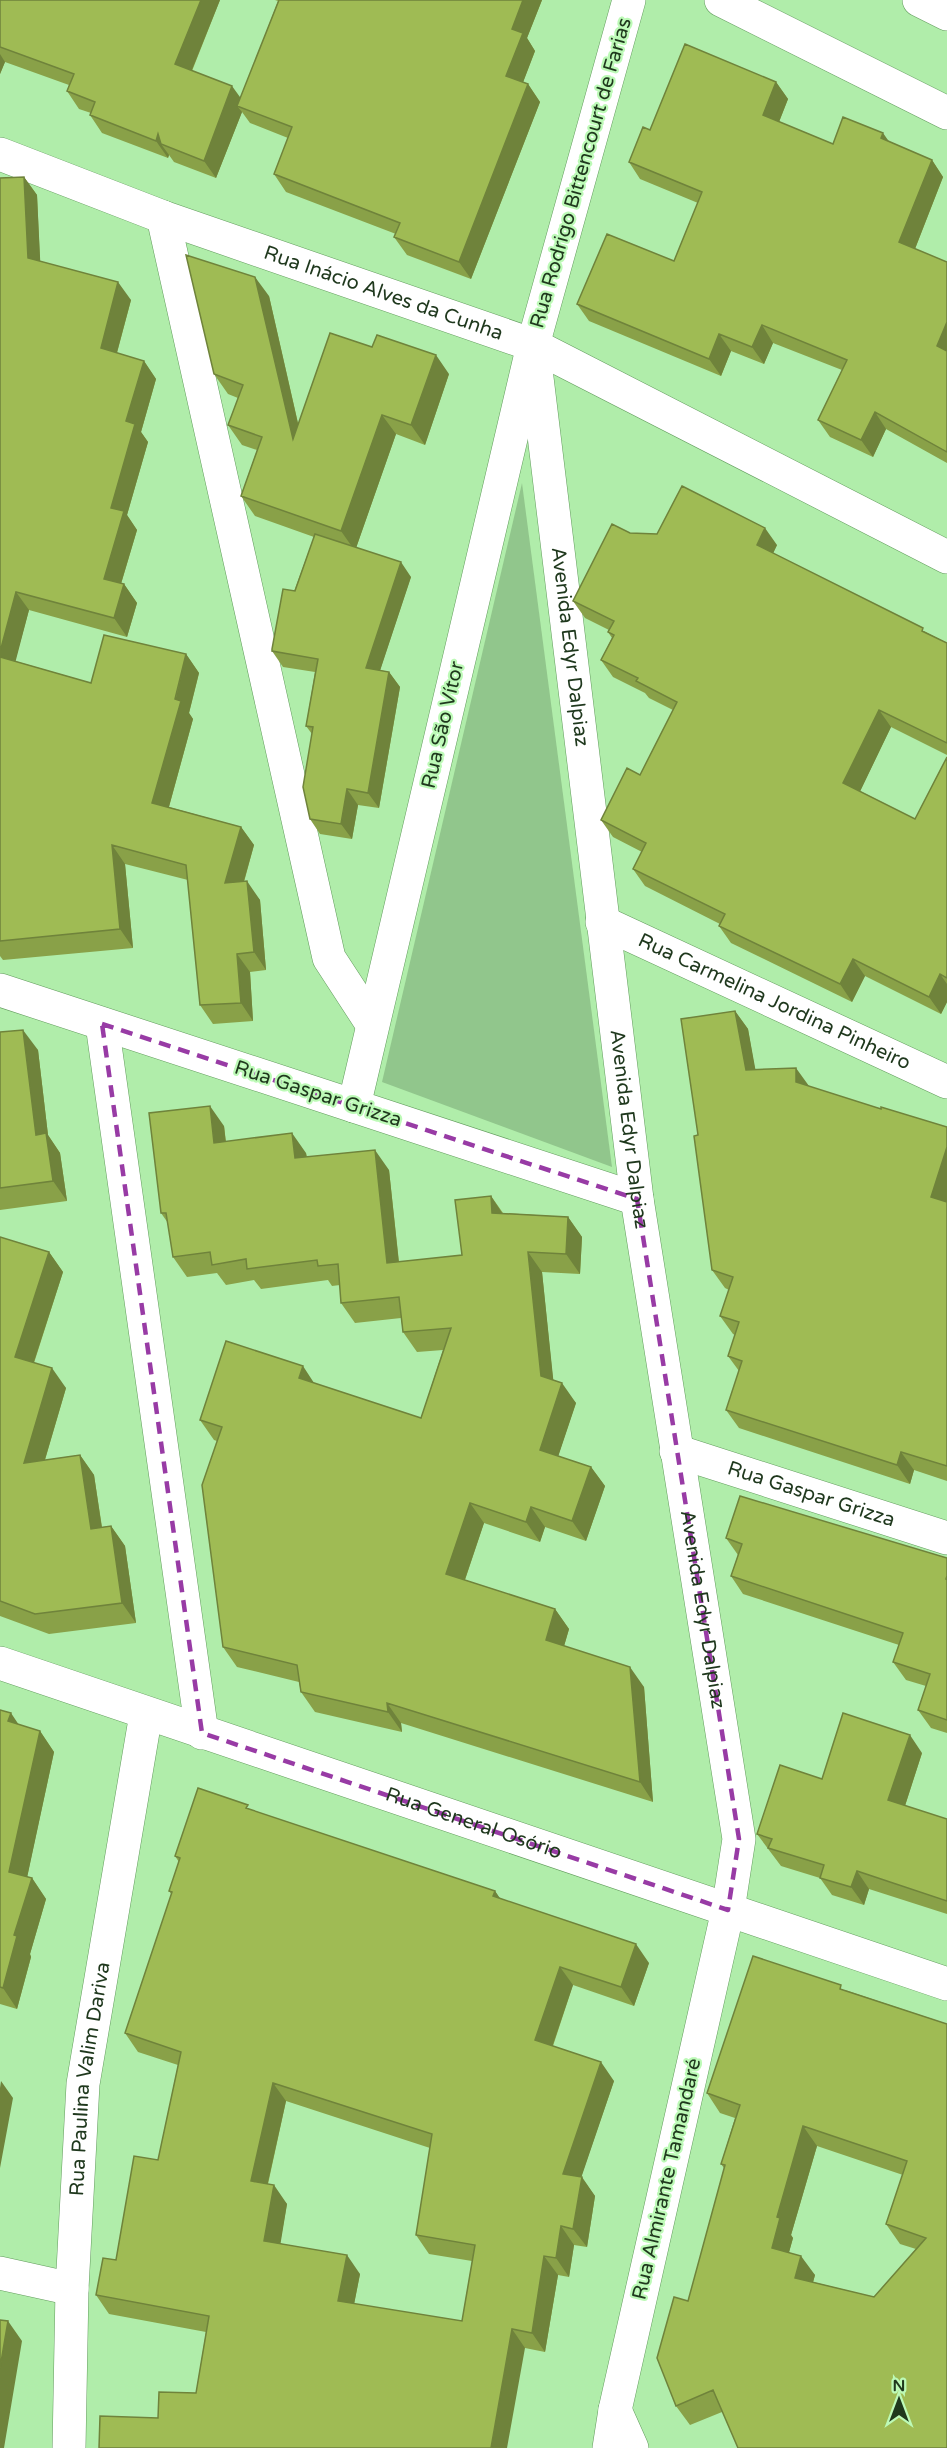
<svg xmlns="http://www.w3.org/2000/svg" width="947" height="2448" font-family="'Varela Round',sans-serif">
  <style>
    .green { fill: #91c68c }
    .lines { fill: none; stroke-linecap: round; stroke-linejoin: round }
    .street-casing { stroke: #629c5d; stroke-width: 34 }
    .secondary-casing { stroke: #629c5d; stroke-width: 34 }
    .street { stroke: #fff; stroke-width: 33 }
    .secondary { stroke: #fff; stroke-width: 33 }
    .wall { fill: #89a148; fill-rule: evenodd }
    .shaded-wall { fill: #6f833b }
    .building { fill: #9fbb54; stroke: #6f833b; stroke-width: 1.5; fill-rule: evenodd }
    .marked { fill: none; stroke: #983ba5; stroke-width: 4.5; stroke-dasharray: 12 8; stroke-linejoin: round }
    .labels { text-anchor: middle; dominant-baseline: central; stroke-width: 4.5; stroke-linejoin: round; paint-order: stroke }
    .street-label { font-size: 20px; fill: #1f381d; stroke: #bdfab7 }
  </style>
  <rect width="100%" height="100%" fill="#b0edaa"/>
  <!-- green -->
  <path class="green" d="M522,483L612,1167L382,1082Z"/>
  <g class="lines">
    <!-- street casing -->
    <g class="street-casing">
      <g id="street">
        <path d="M721,0L947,113"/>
        <path d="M919,0L947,14"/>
        <path id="s1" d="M0,154L163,217L533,345L947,557"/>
        <path d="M163,217L329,958L372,1024"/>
        <path id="s2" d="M602,922L947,1082"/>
        <path d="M0,990L354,1106"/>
        <path d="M102,1024L202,1733"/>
        <path id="s3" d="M676,1451L947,1538"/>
        <path d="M0,2273L72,2289"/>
        <path d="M615,2410L632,2448"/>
        <path id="s4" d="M69,2448L72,2289L83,2084L146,1714"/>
      </g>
    </g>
    <!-- secondary casing -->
    <g class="secondary-casing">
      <g id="secondary">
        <path d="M629,0L533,345L354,1106L637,1199"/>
        <path id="s5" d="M533,345L637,1199L739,1839L728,1910L615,2410L609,2448"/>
        <path id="s6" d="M0,1663L947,1984"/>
      </g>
    </g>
    <!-- street -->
    <use href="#street" class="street"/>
    <!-- secondary -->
    <use href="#secondary" class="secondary"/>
  </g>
  <!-- wall -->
  <path class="wall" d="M0,0H220L192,71L241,98L278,1L275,0H542L527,38L535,51L523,82L528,84L540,102L471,279L407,255L394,237L396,234L286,192L274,174L288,138L250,123L242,112L216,178L174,162L169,155L168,158L102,133L90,115L91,113L79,109L67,91L69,85L5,62L0,74Z
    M776,82L788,99L779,122L833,144L888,142L932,160L943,177L915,249L947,262V463L886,429L873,457L830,437L818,420L842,370L773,343L764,364L731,351L721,376L589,321L577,304L674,261L698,203L640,179L629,162L650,130Z
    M24,177L37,195L40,261L131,300L117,353L144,361L156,379L141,432L148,442L127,515L137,530L121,584H124L137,603L127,637L29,610L15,661L91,683L186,654L199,673L189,713L193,719L169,807L241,827L254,845L244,882L260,900L266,970L250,972L253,1021L213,1024L200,1005L188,880L125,864L133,948L3,960L0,956V178Z
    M269,296L298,423L449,374L425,445L396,434L356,548L411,577L380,670L389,672L400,687L379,808L358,805L352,839L320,834L310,819L312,734L306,726L315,672L283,667L272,651L314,537L255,516L241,496L257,450L242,445L228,425L238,398L228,394L214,374Z
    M630,533L657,534L777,545L773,553L947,643V755L891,727L860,791L915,819L947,757V1002L941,1014L865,976L852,1002L731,943L719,926L720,924L645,886L633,869L642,852L613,837L601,820L640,775L673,710L649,698L645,693L613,677L601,660L612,638L608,632L609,630L585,618L573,601Z
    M735,1011L748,1029L755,1070L881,1109L947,1127V1481L914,1470L910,1484L739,1428L726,1410L739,1371L728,1356L735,1335L733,1334L720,1316L729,1290L725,1288L712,1270L698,1135Z
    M0,1032L38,1050L48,1135L60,1153L67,1201L0,1210Z
    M224,1126L226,1142L306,1153L307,1157L389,1170L399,1262L462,1255L491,1196L503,1213L568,1217L582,1237L580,1274L542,1272L553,1380L576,1403L558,1456L591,1467L605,1486L586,1541L545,1527L540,1542L484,1523L465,1580L555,1609L569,1629L564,1646L644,1687L653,1802L401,1723L402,1732L315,1712L301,1692L299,1682L237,1667L223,1647L217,1441L214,1440L200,1420L314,1383L421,1418L443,1350L417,1352L403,1332L401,1318L355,1323L341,1303L340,1285L332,1286L328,1280L261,1289L254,1280L226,1285L217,1273L187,1277L173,1257L168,1223L161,1213Z
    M0,1237L49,1252L63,1272L34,1363L66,1388L45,1460L80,1455L94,1475L102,1527L111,1526L125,1546L136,1623L49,1634L0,1616Z
    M726,1538L947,1558V1733L931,1728L918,1710L926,1686L906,1680L893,1662L899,1645L743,1594L731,1576L738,1555Z
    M0,1710L19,1725L40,1731L54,1752L27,1877L32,1878L46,1899L30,1954L31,1957L17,2009L0,2004Z
    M922,1753L905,1806L947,1819V1914L869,1889L864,1905L832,1895L820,1878L781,1866L757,1834L822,1779Z
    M251,1810L495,1891L500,1899L649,1963L634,2006L573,1985L553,2046L614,2081L581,2177L595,2196L587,2247L574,2245L569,2277L558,2275L545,2352L525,2348L158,2418L196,2393L206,2332L109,2314L96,2295L116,2260L158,2160L178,2065L138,2052L125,2033L172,1895L169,1891L179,1862L175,1856ZM286,2101L430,2148L416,2235L429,2254L472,2261L462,2321L354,2304L360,2274L280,2243L287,2204L268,2184Z
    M845,1990L947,2024V2448L722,2412L690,2425L676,2406L688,2301L724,2168L721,2164L735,2118L720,2113L707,2093ZM817,2146L903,2175L886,2224L900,2244L916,2249L874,2297L813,2282L815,2275L789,2252L793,2238L791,2235Z"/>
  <!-- shaded-wall -->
  <path class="shaded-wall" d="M201,0H220L187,82L175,64Z
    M523,0H542L527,38L535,51L519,93L506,76L512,29Z
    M0,54L5,62L0,74Z
    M776,82L788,99L775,132L763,115Z
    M528,84L540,102L471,279L459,262Z
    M232,86L245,104L237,106L242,112L216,178L204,161Z
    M883,133L895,150L881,138Z
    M158,134L161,144L169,155L168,158L156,141Z
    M932,160L943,177L911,259L899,242Z
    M24,177L37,195L41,277L28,258Z
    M255,277L269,296L306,459L293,439Z
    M118,282L131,300L113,367L101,348Z
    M947,322V360L937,346Z
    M762,325L773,343L764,364L752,347Z
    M719,334L731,351L721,376L709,359Z
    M436,355L449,374L425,445L411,425Z
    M144,361L156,379L141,432L148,442L127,515L137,530L117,597L104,579L111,508L126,421Z
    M875,412L886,429L873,457L861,440Z
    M382,415L396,434L355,551L341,531Z
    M765,528L777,545L769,562L757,545Z
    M401,562L411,577L376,683L366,668Z
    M124,584L137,603L127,637L114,618Z
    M16,592L29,610L12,675L0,658V652Z
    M186,654L199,673L189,713L193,719L165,821L152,803Z
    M389,672L400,687L379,808L368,793Z
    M879,710L891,727L856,800L843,783Z
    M347,789L358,805L352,839L341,824Z
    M241,827L254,845L238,902L225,883Z
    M112,845L125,864L133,948L120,929Z
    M247,881L260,900L266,970L254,952Z
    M237,954L250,972L253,1021L241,1003Z
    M853,959L865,976L852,1002L840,984Z
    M940,974L947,984V1002L941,1014L929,997Z
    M735,1011L748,1029L759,1089L746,1070Z
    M23,1030L38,1050L48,1135L60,1153L67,1201L53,1181L36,1135Z
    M796,1068L809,1086L796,1082Z
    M210,1106L224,1126L228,1163L214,1143Z
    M292,1133L306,1153L309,1178L295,1158Z
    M947,1147V1205L931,1197Z
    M375,1150L389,1170L401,1283L387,1263Z
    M491,1196L504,1216L492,1213Z
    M568,1217L582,1237L580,1274L566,1254Z
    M49,1252L63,1272L29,1377L15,1357Z
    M528,1252L542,1272L555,1396L541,1376Z
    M303,1366L316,1386L299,1378Z
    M52,1368L66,1388L38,1483L24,1463Z
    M562,1383L576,1403L554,1469L540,1450Z
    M901,1452L914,1470L910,1484L897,1465Z
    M80,1455L94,1475L105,1549L91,1529Z
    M591,1467L605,1486L586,1541L572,1521Z
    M470,1503L484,1523L460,1594L446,1574Z
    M531,1507L545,1527L540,1542L526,1522Z
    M111,1526L125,1546L136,1623L122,1603Z
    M555,1609L569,1629L560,1660L546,1640Z
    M630,1667L644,1687L653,1802L640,1782Z
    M387,1703L401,1723L402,1732L388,1712Z
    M11,1713L25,1734L8,1721Z
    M40,1731L54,1752L24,1892L9,1872Z
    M910,1735L922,1753L901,1818L888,1800Z
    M857,1871L869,1889L864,1905L851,1887Z
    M32,1878L46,1899L30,1954L31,1957L17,2009L3,1988L14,1935Z
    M495,1891L508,1910L493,1896Z
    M636,1944L649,1963L634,2006L621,1987Z
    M560,1967L573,1985L548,2059L535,2040Z
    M601,2062L614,2081L576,2193L563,2174Z
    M1,2081L13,2098L0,2168V2088Z
    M273,2083L286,2101L264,2200L251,2181Z
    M803,2126L817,2146L791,2235L793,2238L785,2267L772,2248L777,2217Z
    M582,2177L595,2196L587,2247L573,2229Z
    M274,2185L287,2204L278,2259L264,2241Z
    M561,2226L574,2245L569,2277L556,2258Z
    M347,2255L360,2274L351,2320L338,2301Z
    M544,2256L558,2275L545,2352L532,2333Z
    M801,2256L815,2275L809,2297L795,2278Z
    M8,2321L22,2341L4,2448H0V2368Z
    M512,2329L525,2348L507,2448H491Z"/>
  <!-- building -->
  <path class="building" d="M0,0H201L175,64L232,86L204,161L161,144L158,134L156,141L90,115L95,102L67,91L74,74L0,47Z
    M279,0H523L512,29L523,33L506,76L528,84L459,262L394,237L400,223L274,174L292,127L237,106Z
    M685,44L776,82L763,115L833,144L843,117L883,133L881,138L932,160L899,242L947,262V322L937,346L947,351V452L875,412L861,440L818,420L847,360L762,325L752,347L719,334L709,359L577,304L607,234L674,261L702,192L629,162L643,127L650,130Z
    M24,177L28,258L118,282L101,348L144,361L126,421L135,424L111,508L124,511L104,579L124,584L114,618L16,592L0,652V178Z
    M186,255L255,277L293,439L330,333L372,347L377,335L436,355L411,425L382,415L341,531L241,496L262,437L228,425L243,385L214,374Z
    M682,486L765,528L757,545L923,628L922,631L947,643V743L879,710L843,783L915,819L947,757V978L940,974L929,997L853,959L840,984L719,926L725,914L633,869L646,843L601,820L627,768L640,775L677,702L636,681L638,678L601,660L614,635L608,632L614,621L573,601L612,524L630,533L657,534Z
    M315,534L401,562L366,668L389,672L368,793L347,789L341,824L310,819L303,787L313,727L306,726L318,659L272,651V649L283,589L295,591Z
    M104,635L186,654L175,699L181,701L152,803L241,827L225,883L247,881L254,952L237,954L241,1003L200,1005L186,865L112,845L120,929L0,941V657L91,683Z
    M735,1011L746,1070L796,1068V1082L881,1109V1107L947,1127V1147L931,1197L947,1202V1466L901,1452L897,1465L726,1410L742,1361L728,1356L739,1322L720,1316L733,1277L712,1270L694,1136L698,1135L681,1019Z
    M23,1030L36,1135L46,1133L53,1181L0,1188V1032Z
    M210,1106L214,1143L292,1133L295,1158L375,1150L387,1263L462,1255L455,1200L491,1196L492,1213L568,1217L566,1254L528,1252L541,1376L562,1383L540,1450L591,1467L572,1521L531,1507L526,1522L470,1503L446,1574L555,1609L546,1640L630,1667L640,1782L387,1703L388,1712L301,1692L297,1665L223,1647L202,1485L222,1427L200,1420L226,1341L303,1366L299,1378L421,1418L451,1328L403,1332L399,1297L341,1303L338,1264L318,1266L317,1260L247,1269L246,1259L212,1265L210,1252L173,1257L166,1213H161L149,1113Z
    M0,1237L49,1252L15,1357L52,1368L24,1463L80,1455L91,1529L111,1526L122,1603L35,1614L0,1601Z
    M740,1496L947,1558V1576L946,1579L947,1580V1720L918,1710L930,1674L893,1662L903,1633L731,1576L742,1544L726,1538Z
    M0,1710L11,1713L8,1721L40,1731L9,1872L32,1878L14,1935L17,1936L3,1988L0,1987Z
    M843,1713L910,1735L888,1800L947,1819V1901L857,1871L851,1887L820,1878L824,1865L768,1848L772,1839L757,1834L780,1765L822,1779Z
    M198,1788L248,1805L246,1808L495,1891L493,1896L636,1944L621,1987L560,1967L535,2040L601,2062L563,2174L582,2177L573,2229L561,2226L556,2258L544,2256L532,2333L512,2329L491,2448H99L100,2416L158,2418L159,2392L196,2393L209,2316L96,2295L103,2258L116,2260L134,2156L158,2160L181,2052L125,2033L172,1892L169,1891L180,1858L175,1856ZM273,2083L432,2134L416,2235L475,2245L462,2321L338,2301L347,2255L264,2241L274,2185L251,2181Z
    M753,1956L841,1985L840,1989L947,2024V2448H738L713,2390L676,2406L657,2358L674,2297L688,2301L725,2165L721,2164L740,2105L707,2093ZM803,2126L907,2161L886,2224L926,2238L874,2297L795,2278L801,2256L772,2248L780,2218L777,2217Z
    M0,2320L8,2321L0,2368Z"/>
  <!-- marked area -->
  <path class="marked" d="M102,1024L637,1199L739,1839L728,1910L202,1733Z"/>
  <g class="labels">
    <!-- street labels -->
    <g class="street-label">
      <text transform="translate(581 173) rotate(-74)">Rua Rodrigo Bittencourt de Farias</text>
      <text stroke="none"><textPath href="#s1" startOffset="408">Rua Inácio Alves da Cunha</textPath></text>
      <text stroke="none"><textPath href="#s5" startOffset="304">Avenida Edyr Dalpiaz</textPath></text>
      <text transform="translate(443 725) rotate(-77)">Rua São Vítor</text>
      <text stroke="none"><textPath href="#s2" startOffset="190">Rua Carmelina Jordina Pinheiro</textPath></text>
      <text transform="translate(318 1094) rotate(18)">Rua Gaspar Grizza</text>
      <text stroke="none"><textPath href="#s5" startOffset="790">Avenida Edyr Dalpiaz</textPath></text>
      <text stroke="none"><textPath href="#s3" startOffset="142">Rua Gaspar Grizza</textPath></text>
      <text stroke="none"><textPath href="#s5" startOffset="1276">Avenida Edyr Dalpiaz</textPath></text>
      <text stroke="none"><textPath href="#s6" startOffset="500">Rua General Osório</textPath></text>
      <text stroke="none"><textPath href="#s4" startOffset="370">Rua Paulina Valim Dariva</textPath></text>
      <text transform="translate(667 2179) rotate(-77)">Rua Almirante Tamandaré</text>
    </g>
  </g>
  <!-- north arrow -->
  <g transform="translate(899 2400)" stroke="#bdfab7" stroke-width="4.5" paint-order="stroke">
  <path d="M0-4.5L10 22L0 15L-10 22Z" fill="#1f381d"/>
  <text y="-9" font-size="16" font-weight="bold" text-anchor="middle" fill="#1f381d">N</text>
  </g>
</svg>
